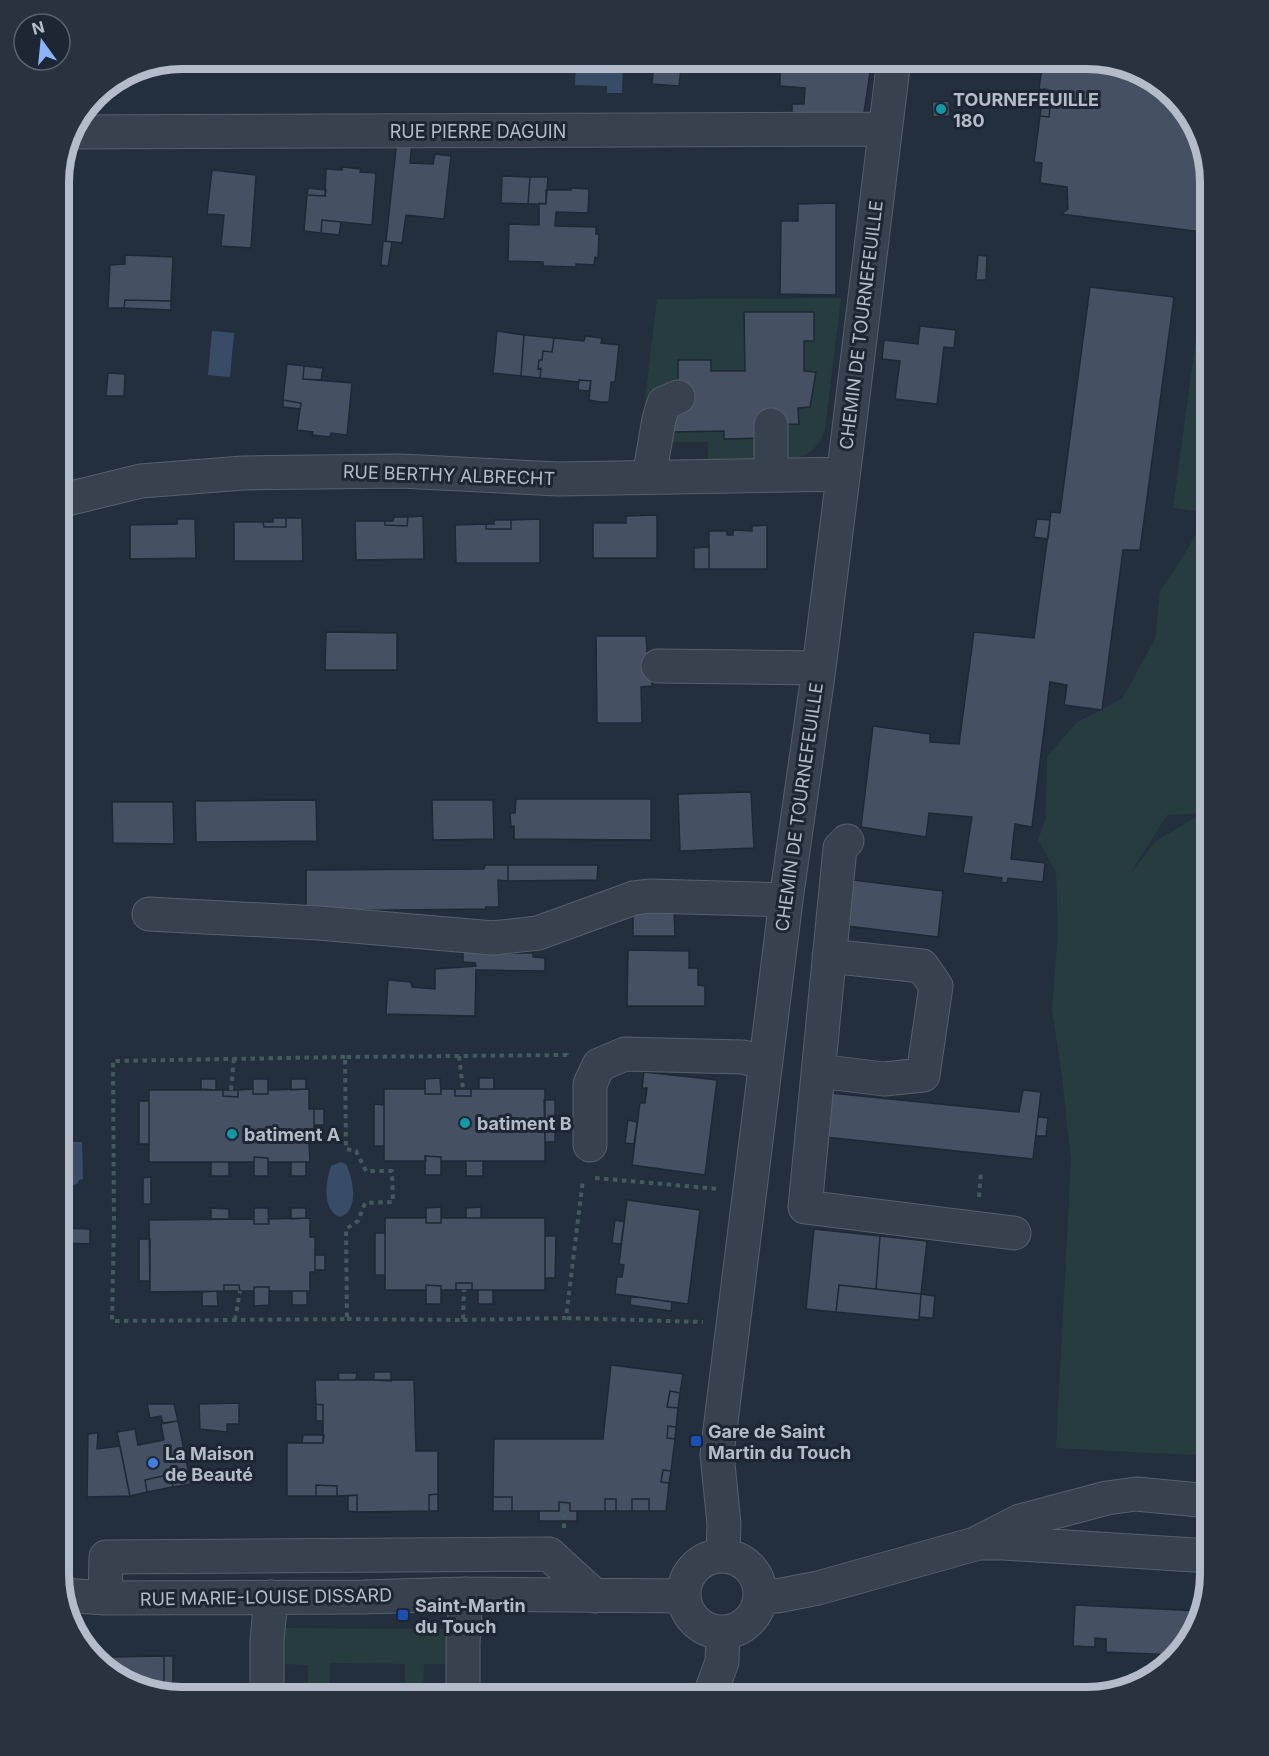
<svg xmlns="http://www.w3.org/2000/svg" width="1269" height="1756" font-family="Inter,sans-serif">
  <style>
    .green { fill: #263c3f; fill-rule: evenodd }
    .water { fill: #394c67 }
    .building { fill: #455162; stroke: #1f2835; stroke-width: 1.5 }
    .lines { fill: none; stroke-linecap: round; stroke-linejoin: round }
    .minor-casing { stroke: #565f6c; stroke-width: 35 }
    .path { stroke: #44595c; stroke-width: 4; stroke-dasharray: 4.5 4.5; stroke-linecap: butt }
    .minor { stroke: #38414e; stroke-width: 33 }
    .culture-dot { fill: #0f9aa8; stroke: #1d2633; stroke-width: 2 }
    .transit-dot { fill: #1a4fb4; stroke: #1d2633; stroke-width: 2 }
    .shop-dot { fill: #3f7fe0; stroke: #1d2633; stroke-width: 2 }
    .labels { text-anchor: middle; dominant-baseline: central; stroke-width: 6; stroke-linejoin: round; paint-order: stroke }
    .poi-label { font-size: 18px; font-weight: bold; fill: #b4bcc9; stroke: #1d2633; text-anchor: start }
    .street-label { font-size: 18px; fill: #b4bcc9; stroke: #1d2633 }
    .rim { fill: none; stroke: #b4bcc9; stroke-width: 8 }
  </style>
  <rect width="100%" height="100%" fill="#242f3e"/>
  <!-- green -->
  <path class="green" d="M841,298L825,429C820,447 808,456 791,460L708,459V442H669L638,460L657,299Z
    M1196,338L1210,340V513L1173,508Z
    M1203,520L1210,521V1456L1056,1448L1071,1160L1062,1076L1052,1010L1058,931L1056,872L1038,840L1046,817L1047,757L1077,722L1122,699L1155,639L1160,591L1189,547ZM1203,813L1156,841L1129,875L1167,815Z
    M281,1628L449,1629V1664H424L423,1697H405V1664L330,1663L329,1697H308V1665L280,1664Z"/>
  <!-- water -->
  <path class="water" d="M576,61L623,63L622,93H607V86L575,85Z
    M212,331L234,333L230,377L208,375Z
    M64,1142H82L83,1179L79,1180L77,1184L73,1185L69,1183L68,1179H64Z
    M340,1162L346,1164C353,1178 360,1211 340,1217C321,1209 326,1182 331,1166Z"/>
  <!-- building -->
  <path class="building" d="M654,59H703V68H681L679,86L652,84Z
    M780,59H872L863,119L792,120V104H804L805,88L780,86Z
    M1043,59H1095L1149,75L1194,120L1210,182V233L1061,214L1068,209L1067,187L1040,183L1042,163L1034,162L1040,116L1049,117L1052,91L1039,89Z
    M1044,89L1052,91L1049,117L1040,116Z
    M949,101L950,116L933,117L932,102Z
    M397,140L412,141L410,163L433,164L435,154L451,156L444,219L406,215L402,243L386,241Z
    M342,167L361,169L360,172L376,173L372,225L322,220L321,233L304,231L307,195L325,196L326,169L342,170Z
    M212,170L256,175L251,248L221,246L224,215L207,214Z
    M502,176L530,177L528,204L501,203Z
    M530,177H548L546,204H528Z
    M308,188L326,190L325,196L307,195Z
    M571,188L589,189L588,213L556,212L555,226L596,227V234H599L598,258L595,257L594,265L576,264V267L543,266V262L508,261L509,224L539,225V203L546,204V190H571Z
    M836,203V295L780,294L781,221H798V204Z
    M322,220L341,222L339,235L321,233Z
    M383,241L392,242L388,266L381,265Z
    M125,255L173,257L171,301L125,300L124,308H108L110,265L125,264Z
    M978,255L987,256L986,280H976Z
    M1090,287L1174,297L1140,550H1123L1102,710L1064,705L1067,685L1050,682L1032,827L1015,824L1011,859L1045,863L1043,882L1008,878L1007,883L1001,882L1002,878L963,873L972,817L929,813L926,837L861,827L873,726L930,734V742L959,744L974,632L1034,638L1051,512L1060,513Z
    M125,300L171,301V310L124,308Z
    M744,312H814V341H804V371L816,372L810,407L798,408L799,424L766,425V438L724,439V431L670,432L678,408V360H711V371H745Z
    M920,326L956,330L954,348L944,347L937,404L895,399L900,361L882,359L884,340L918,344Z
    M497,331L524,335L521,376L493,373Z
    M524,335L554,338L552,352L543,351L542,360H539L538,369L541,368L540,378L521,376Z
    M585,336L602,338L601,343L619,345L615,382H611L609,402H600L589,400L591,381L579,380V382L540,378L541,368L538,369L539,360H542L543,351L552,352L554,338L584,341Z
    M59,350H61L62,411H59Z
    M287,364L304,366L303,379L352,383L347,435L331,433L330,437L312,435L313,432L297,430L301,403L283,400Z
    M304,366L323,368L321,380L303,379Z
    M108,373L125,374L124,396H106Z
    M579,380L591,381L589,391L578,390Z
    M283,400L301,403L300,409L283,407Z
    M657,515V558H593V523H626V516Z
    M423,516L424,559L356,560L355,521H385V525L407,526L408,517Z
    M394,517H408L407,526L385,525V521H393Z
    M273,518H286V527H264L263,522H273Z
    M286,518H302L303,561H234V522H263L264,527H286Z
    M177,519H195L196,558L130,559V525L177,524Z
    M540,519V563H456L455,525L486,524V529H511V520Z
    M1037,519L1050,520L1048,539L1034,537Z
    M494,520H511V529H486V524H494Z
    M767,525V569H709V531H727V535H733V530L752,531V526Z
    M709,547V569H694V548Z
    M59,555H67V628H59Z
    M326,632L397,633V670H325Z
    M596,636H646L647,652H651L652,686L641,687L642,723H597Z
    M751,792L754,848L680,851L678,794Z
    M516,799H651V840L514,839V826L511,827L510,813H515Z
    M316,800L317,841L196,842L195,801Z
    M432,800H493L494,839L433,840Z
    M112,802H173L174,844L113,843Z
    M485,865H508V881L498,880L499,907H486L485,909L306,911V870L484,869Z
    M508,865H598L597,880L508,881Z
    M845,879L943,891L938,937L839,925Z
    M633,910L674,911L675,936H633Z
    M59,948H64V991H59Z
    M463,949L491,953H533V957L545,958V971L476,970L475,1016L386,1014L388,980L411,982L412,987L435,989V969L476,966L475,963L463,962Z
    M628,950L689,951V968H698V985L705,986V1006H627Z
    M644,1072L717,1080L705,1175L632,1165L640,1103H645L647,1088H642Z
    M440,1078L441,1094H425V1079Z
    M479,1078H494V1089H479Z
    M201,1079H216V1090L201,1089Z
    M253,1079H268V1094H253Z
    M291,1079H306V1089L291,1090Z
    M253,1089V1094H268V1090L309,1089V1109H314V1143H309L310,1162H268V1158L254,1157V1162H149V1090H223V1096L238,1097V1090Z
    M384,1089H425V1094H441V1089H455V1096H471V1089H545V1161H441V1157L425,1156L426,1161H384Z
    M455,1089H471V1096H455Z
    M223,1090H238V1097L223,1096Z
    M1023,1090L1041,1092L1033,1159L825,1137L831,1093L1019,1112Z
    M544,1100H555V1142H545Z
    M139,1101H149V1144H139Z
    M374,1104L384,1105V1146H374Z
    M314,1109H324V1125H314Z
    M1038,1117L1048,1118L1046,1136H1036Z
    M628,1120L637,1122L634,1144L625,1143Z
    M425,1156L441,1157V1175H425Z
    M254,1157L268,1158V1176H254Z
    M466,1161H483V1176H466Z
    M211,1162H229V1176H211Z
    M291,1162H306V1176H291Z
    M151,1177V1204H143V1178Z
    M627,1200L700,1210L688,1304L615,1294L617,1277H622L624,1265L619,1264Z
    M441,1207V1223H426V1208Z
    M481,1207V1218H466V1208Z
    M211,1208L229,1209V1219H211Z
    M254,1208H268L269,1224H254Z
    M291,1208H306V1218L291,1219Z
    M310,1218V1237H315V1272H310V1291H269V1287H254V1291H240L239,1285H224V1291L150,1292L149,1220L254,1219V1224H269L268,1219Z
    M385,1218H426V1223H441V1218H545V1290H472V1283H456V1290H441V1286L426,1285V1290H385Z
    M615,1220L624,1222L621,1244L612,1243Z
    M61,1228L90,1229V1244L61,1243Z
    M814,1229L880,1236L876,1289L839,1285L836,1312L806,1309Z
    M375,1233H385V1275H375Z
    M545,1236H556L555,1278H545Z
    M880,1236L927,1241L921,1294L876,1289Z
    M139,1239H150V1281H139Z
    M315,1255H325V1270H315Z
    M456,1283H472V1290H456Z
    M224,1285H239L240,1291H224Z
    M426,1285L441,1286V1304H426Z
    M839,1285L921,1294L919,1320L836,1312Z
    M254,1287H269V1305L254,1306Z
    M478,1290H493V1304H478Z
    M217,1291L218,1306H202V1292Z
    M292,1291H307V1305H292Z
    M921,1294L935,1296L933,1318L919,1317Z
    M631,1296L672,1302L671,1311L630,1305Z
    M611,1365L683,1374L680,1393L670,1391L667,1407L678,1408L676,1427L668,1426L667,1438L675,1439L671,1471L663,1470L661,1482L669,1483L666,1511H649V1499H632V1511H616V1499H605V1511H570V1503L559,1502V1511H512V1497H493L494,1439H603Z
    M374,1372H391V1381L374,1380Z
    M338,1373H357L356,1380H339Z
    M315,1380H414L416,1451H438V1494L429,1495V1511L357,1512V1495L337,1496V1486L316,1485V1496H287V1443H323V1405L316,1404Z
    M670,1391L680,1393L678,1408L667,1407Z
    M239,1403V1424H227V1432L200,1429L199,1404Z
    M147,1404H174L178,1421L163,1423L161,1416L150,1418Z
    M316,1404L323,1405V1421H316Z
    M178,1421L191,1484L173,1487L171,1474L145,1480L147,1492L130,1496L117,1432L135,1429L138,1445L164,1440L161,1424Z
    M668,1426L676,1427L675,1439L667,1438Z
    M98,1433L97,1449L120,1446L130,1496L87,1497L88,1434Z
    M303,1435H324L323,1443H302Z
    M62,1453L71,1492L59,1495V1454Z
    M663,1470L671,1471L669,1483L661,1482Z
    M171,1474L173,1487L147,1492L145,1480Z
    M316,1485L337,1486V1496H316Z
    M438,1494V1511H429V1495Z
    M357,1495V1512L348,1511V1496Z
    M493,1497H512V1511H493Z
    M605,1499H616V1511H605Z
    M632,1499H649V1511H632Z
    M559,1502L570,1503V1511H577V1521H539V1511H559Z
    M1075,1605L1201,1611L1194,1636L1175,1655L1106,1652V1639L1095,1638V1647L1073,1646Z
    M164,1656V1694L120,1681L110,1671V1657Z
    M164,1656H173V1697L164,1694Z
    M96,1657H110V1671Z"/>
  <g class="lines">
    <!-- minor casing -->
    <g class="minor-casing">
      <path id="minor" d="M70,132L885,129
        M771,475V425
        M649,477L659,419L664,403L678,397
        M59,501L141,481L243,473L401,471L558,479L843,474
        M658,666L819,668
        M847,841L840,848L805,1207L1014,1233
        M149,914L319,923L493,938L538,933L634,898L651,896L786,900
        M818,1071L884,1079L923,1075L936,986L922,966L829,956
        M590,1145V1084L599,1065L625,1054L742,1057L766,1062
        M980,1543H1004L1210,1556
        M723,1555L724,1524L717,1454L786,900L819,668L848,437L894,59
        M684 1594a38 38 0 1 1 76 0a38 38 0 1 1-76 0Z
        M760,1594L777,1596L818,1588L975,1544L1020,1521L1107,1498L1136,1494L1210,1501
        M64,1595L105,1598L363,1597L466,1594L683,1596
        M105,1598L106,1557L549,1554L595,1596
        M267,1697V1641L271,1597
        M463,1697V1643L466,1594
        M709,1697L722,1662L723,1632"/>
    </g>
    <!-- path -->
    <path class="path" d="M459,1056L463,1089
      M345,1057L113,1061L114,1223L112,1321L347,1319L346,1229L358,1221L365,1203L393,1202L392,1171H366L356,1151L346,1149L345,1057L567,1055V1057
      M231,1090L234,1058
      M595,1178L719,1189
      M979,1197L981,1172
      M567,1318L703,1322
      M347,1319L463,1320L464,1290
      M235,1320L240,1291
      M463,1320L566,1318L583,1179
      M564,1528V1503"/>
    <!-- minor -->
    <use href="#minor" class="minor"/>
  </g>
  <!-- markers -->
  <g class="culture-dot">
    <circle cx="941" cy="109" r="6"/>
    <circle cx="465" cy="1123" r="6"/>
    <circle cx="232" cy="1134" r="6"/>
  </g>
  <g class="transit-dot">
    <rect x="690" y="1435" width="12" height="12" rx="3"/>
    <rect x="397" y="1609" width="12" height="12" rx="3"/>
  </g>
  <circle class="shop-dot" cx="153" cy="1463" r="6"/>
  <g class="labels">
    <!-- poi labels -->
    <g class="poi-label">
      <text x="953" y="99">TOURNEFEUILLE<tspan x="953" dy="21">180</tspan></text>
      <text x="477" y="1123">batiment B</text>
      <text x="244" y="1134">batiment A</text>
      <text x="708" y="1431">Gare de Saint<tspan x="708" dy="21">Martin du Touch</tspan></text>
      <text x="165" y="1453">La Maison<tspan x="165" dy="21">de Beauté</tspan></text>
      <text x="415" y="1605">Saint-Martin<tspan x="415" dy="21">du Touch</tspan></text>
    </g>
    <!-- street labels -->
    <g class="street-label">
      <text x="478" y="131">RUE PIERRE DAGUIN</text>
      <text transform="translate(861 325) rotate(-83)">CHEMIN DE TOURNEFEUILLE</text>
      <text transform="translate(449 475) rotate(2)">RUE BERTHY ALBRECHT</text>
      <text transform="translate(799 807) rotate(-82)">CHEMIN DE TOURNEFEUILLE</text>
      <text transform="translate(266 1597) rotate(-1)">RUE MARIE-LOUISE DISSARD</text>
    </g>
  </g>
  <!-- crop -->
  <path d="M0 0H1269V1756H0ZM182 69H1087A113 113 0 0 1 1200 182V1574A113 113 0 0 1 1087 1687H182A113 113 0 0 1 69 1574V182A113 113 0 0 1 182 69Z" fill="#29323f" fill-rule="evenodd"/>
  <path class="rim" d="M182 69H1087A113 113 0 0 1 1200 182V1574A113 113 0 0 1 1087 1687H182A113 113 0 0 1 69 1574V182A113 113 0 0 1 182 69Z"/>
  <!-- north arrow -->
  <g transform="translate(42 42) rotate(345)"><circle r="28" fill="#1d2633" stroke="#59626f" stroke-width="1.5"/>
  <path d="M0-4.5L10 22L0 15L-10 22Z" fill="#8ab4f8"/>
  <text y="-9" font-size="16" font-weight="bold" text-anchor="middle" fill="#b4bcc9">N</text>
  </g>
</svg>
